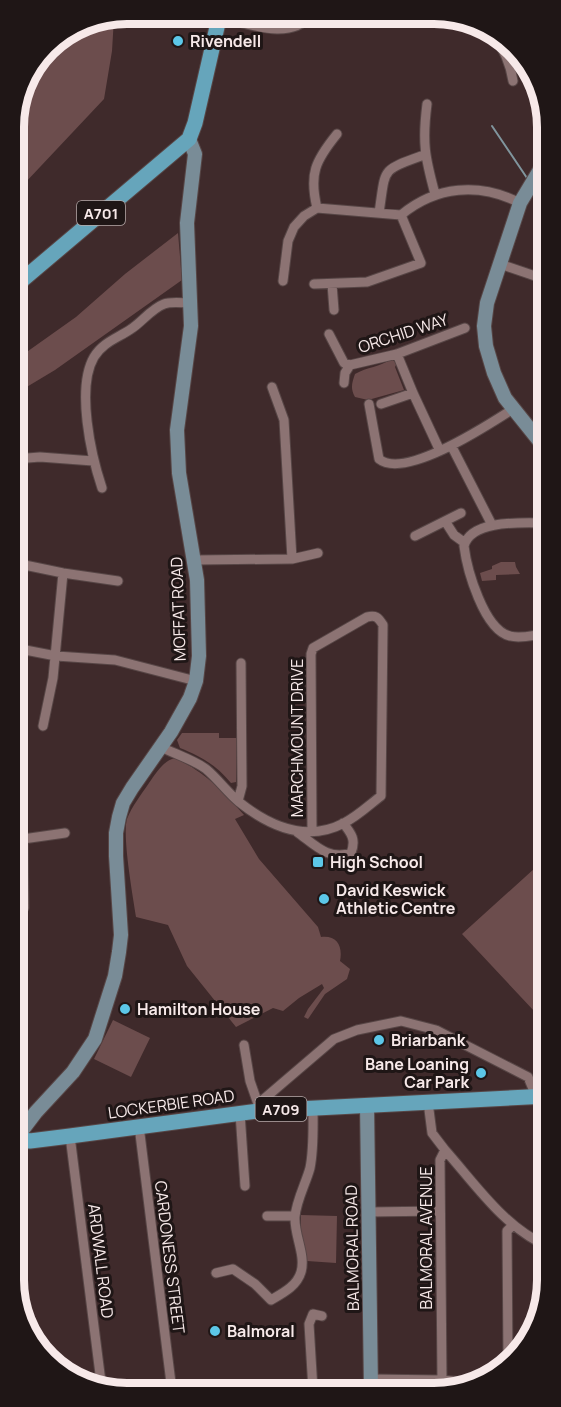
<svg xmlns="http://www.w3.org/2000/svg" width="561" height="1407" font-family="Manrope,sans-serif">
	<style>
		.green { fill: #6c4d4d }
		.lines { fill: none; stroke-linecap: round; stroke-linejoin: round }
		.stream { stroke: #80959d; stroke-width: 2 }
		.street-casing { stroke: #574646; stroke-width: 11 }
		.secondary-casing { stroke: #574646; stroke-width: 16 }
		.primary-casing { stroke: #574646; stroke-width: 17 }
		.street { stroke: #8c7373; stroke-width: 9 }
		.secondary { stroke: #798c97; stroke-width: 14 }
		.primary { stroke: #66a5bb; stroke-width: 15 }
		.poi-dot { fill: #5cc7e8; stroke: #1f1616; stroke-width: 2 }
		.labels { text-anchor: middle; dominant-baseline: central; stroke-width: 6; stroke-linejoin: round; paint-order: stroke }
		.shield { fill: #1f1616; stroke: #b6aaaa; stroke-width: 1.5 }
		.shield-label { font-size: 15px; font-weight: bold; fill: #f7e9e9 }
		.poi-label { font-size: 16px; font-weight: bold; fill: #f7e9e9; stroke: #1f1616; text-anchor: start }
		.street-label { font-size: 16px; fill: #f7e9e9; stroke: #1f1616 }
		.rim { fill: none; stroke: #f7e9e9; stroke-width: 8 }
	</style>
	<rect width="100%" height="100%" fill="#3f2a2b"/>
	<!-- green -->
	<path class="green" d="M114,18L112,51L104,99L24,184L14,175V119L25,76L52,42Z
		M178,233L182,280L55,370L15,394L14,361L76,317L125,274Z
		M391,359L397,363L395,367L404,390L368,400L355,397C350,388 352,383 355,374C367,367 380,367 391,359Z
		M501,562H515L516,567L520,574L496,575V580L482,581L480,573L492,569V566Z
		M182,733H219V738H237L236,782L231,783C216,765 202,757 180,748L177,740Z
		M175,758C206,773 222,790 244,815L235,819L259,859L318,927L321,937C337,935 343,946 340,961L350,969L347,979L325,994L308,1019L304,1017L308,1009L324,988L322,984L299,998L283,1011L273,1008L236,1027L187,966L168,925L136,917C133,897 122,836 127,819C132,806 141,795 149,783C156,773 163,761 175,758Z
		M546,858V1000L535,1012L462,934Z
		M113,1020L150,1038L131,1077L94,1059Z
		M301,1215L337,1216L336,1263L307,1261L301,1233Z"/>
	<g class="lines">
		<!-- stream -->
		<path class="stream" d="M492,126L529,181
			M534,188L544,204"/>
		<defs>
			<path id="street" d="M220,17C248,23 289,42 311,15
				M494,36C505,50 510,63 513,81
				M510,65L523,62
				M427,104C422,143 425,157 435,194
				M317,208C309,174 315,161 337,134
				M379,213C386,167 380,171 424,155
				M401,215C436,186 479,182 520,203
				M500,264L544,279
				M283,281L288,241L294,227L304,216L317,208L401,215
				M314,284L367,282L421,263L401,215
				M332,284L334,310
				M329,334L344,363L350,365L397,354L465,328
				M397,354L413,393L440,451
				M344,383L345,373L350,365
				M272,387L284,420L292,559
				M369,404L379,459C405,480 488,425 513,409
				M381,404L413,393
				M452,447L492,525
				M15,459L40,457L93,461
				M102,488C91,455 76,388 94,357C103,342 118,338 131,329C142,322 151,309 164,304C171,301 183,303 191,303
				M445,521L454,535L465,543
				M415,536L461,513
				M195,560L292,559L318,553
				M15,563L63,573L118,581
				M543,634C533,635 521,639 510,636C484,630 467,570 464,546C471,519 523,523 545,523
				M15,648L56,656L115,660L196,681
				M43,726L53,678L63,573
				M161,747C175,754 194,760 206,769C218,779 227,792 239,802C269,826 306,843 344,823C358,816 369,805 381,796L383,625C378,617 376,615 367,617L313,648L311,654L312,831
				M238,801L242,786L241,663
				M297,832C314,844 328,861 351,853C356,840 352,834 343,823
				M23,839L24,908
				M16,840L65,833
				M244,1045L250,1081L258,1104
				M428,1102L432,1133L445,1150L440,1160L442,1380
				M258,1111V1104L334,1039L357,1030L401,1021L436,1030L528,1077L536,1096
				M240,1113L245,1186
				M139,1126L172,1391
				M70,1136L102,1390
				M445,1150C476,1185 504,1227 547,1246
				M368,1212L440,1211
				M267,1216H295
				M216,1273L233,1269L255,1284L271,1300C283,1293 297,1286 301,1272C306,1255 294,1235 295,1217C296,1201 306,1183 310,1168C314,1148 313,1127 313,1107
				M508,1360L507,1231L512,1226
				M371,1379L442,1380L473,1383
				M313,1390L309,1324L313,1314L322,1316"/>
			<path id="secondary" d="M544,163L520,203L487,303L484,326L486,346L494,373L505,398L545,448
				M545,614L543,630L545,647
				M367,1105L371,1390
				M17,1137L36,1112L73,1072L95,1039L115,976L119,952L121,935L116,856V833L119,817L123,803L132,788L171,732L190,698L196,681L199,656L197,580L179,473L177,430L191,326L187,223L195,154L189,139"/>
			<path id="primary" d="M14,287L189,139L195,123L220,14
				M17,1139L30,1141L70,1136L258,1111L547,1096"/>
		</defs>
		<!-- street casing -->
		<use href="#street" class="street-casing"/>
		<!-- secondary casing -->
		<use href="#secondary" class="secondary-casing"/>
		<!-- primary casing -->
		<use href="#primary" class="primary-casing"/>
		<!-- street -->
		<use href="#street" class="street"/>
		<!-- secondary -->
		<use href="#secondary" class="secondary"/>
		<!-- primary -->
		<use href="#primary" class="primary"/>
	</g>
	<!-- markers -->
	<g class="poi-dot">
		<circle cx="178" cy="41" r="6"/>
		<rect x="312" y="856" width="12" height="12" rx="3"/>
		<circle cx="324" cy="899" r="6"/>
		<circle cx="125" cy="1009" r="6"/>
		<circle cx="379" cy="1040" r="6"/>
		<circle cx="481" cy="1073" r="6"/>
		<circle cx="215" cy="1331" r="6"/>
	</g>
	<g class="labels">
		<!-- shield labels -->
		<g class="shield">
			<rect x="77" y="201" width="48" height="24" rx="4.5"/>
			<rect x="255.5" y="1097" width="51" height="24" rx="4.5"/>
		</g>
		<g class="shield-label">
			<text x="101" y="213">A701</text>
			<text x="281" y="1109">A709</text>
		</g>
		<!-- poi labels -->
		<g class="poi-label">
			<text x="190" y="41">Rivendell</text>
			<text x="330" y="862">High School</text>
			<text x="336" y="890">David Keswick<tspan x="336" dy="18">Athletic Centre</tspan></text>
			<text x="137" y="1009">Hamilton House</text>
			<text x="391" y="1040">Briarbank</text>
			<text x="469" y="1064" text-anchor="end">Bane Loaning<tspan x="469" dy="18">Car Park</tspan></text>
			<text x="227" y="1331">Balmoral</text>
		</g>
		<!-- street labels -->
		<g class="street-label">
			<text transform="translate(403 333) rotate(-18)">ORCHID WAY</text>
			<text transform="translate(178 609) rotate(-92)">MOFFAT ROAD</text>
			<text transform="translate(297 738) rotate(-90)">MARCHMOUNT DRIVE</text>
			<text transform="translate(171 1104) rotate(-8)">LOCKERBIE ROAD</text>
			<text transform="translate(426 1238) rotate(-90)">BALMORAL AVENUE</text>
			<text transform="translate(352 1248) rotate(-91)">BALMORAL ROAD</text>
			<text transform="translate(170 1257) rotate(83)">CARDONESS STREET</text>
			<text transform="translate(101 1261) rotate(83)">ARDWALL ROAD</text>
		</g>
	</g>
	<!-- crop -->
	<path d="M0 0H561V1407H0ZM127 24H434A103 103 0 0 1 537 127V1280A103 103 0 0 1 434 1383H127A103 103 0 0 1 24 1280V127A103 103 0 0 1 127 24Z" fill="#1f1616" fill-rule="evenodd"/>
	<path class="rim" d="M127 24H434A103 103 0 0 1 537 127V1280A103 103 0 0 1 434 1383H127A103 103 0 0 1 24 1280V127A103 103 0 0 1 127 24Z"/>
</svg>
